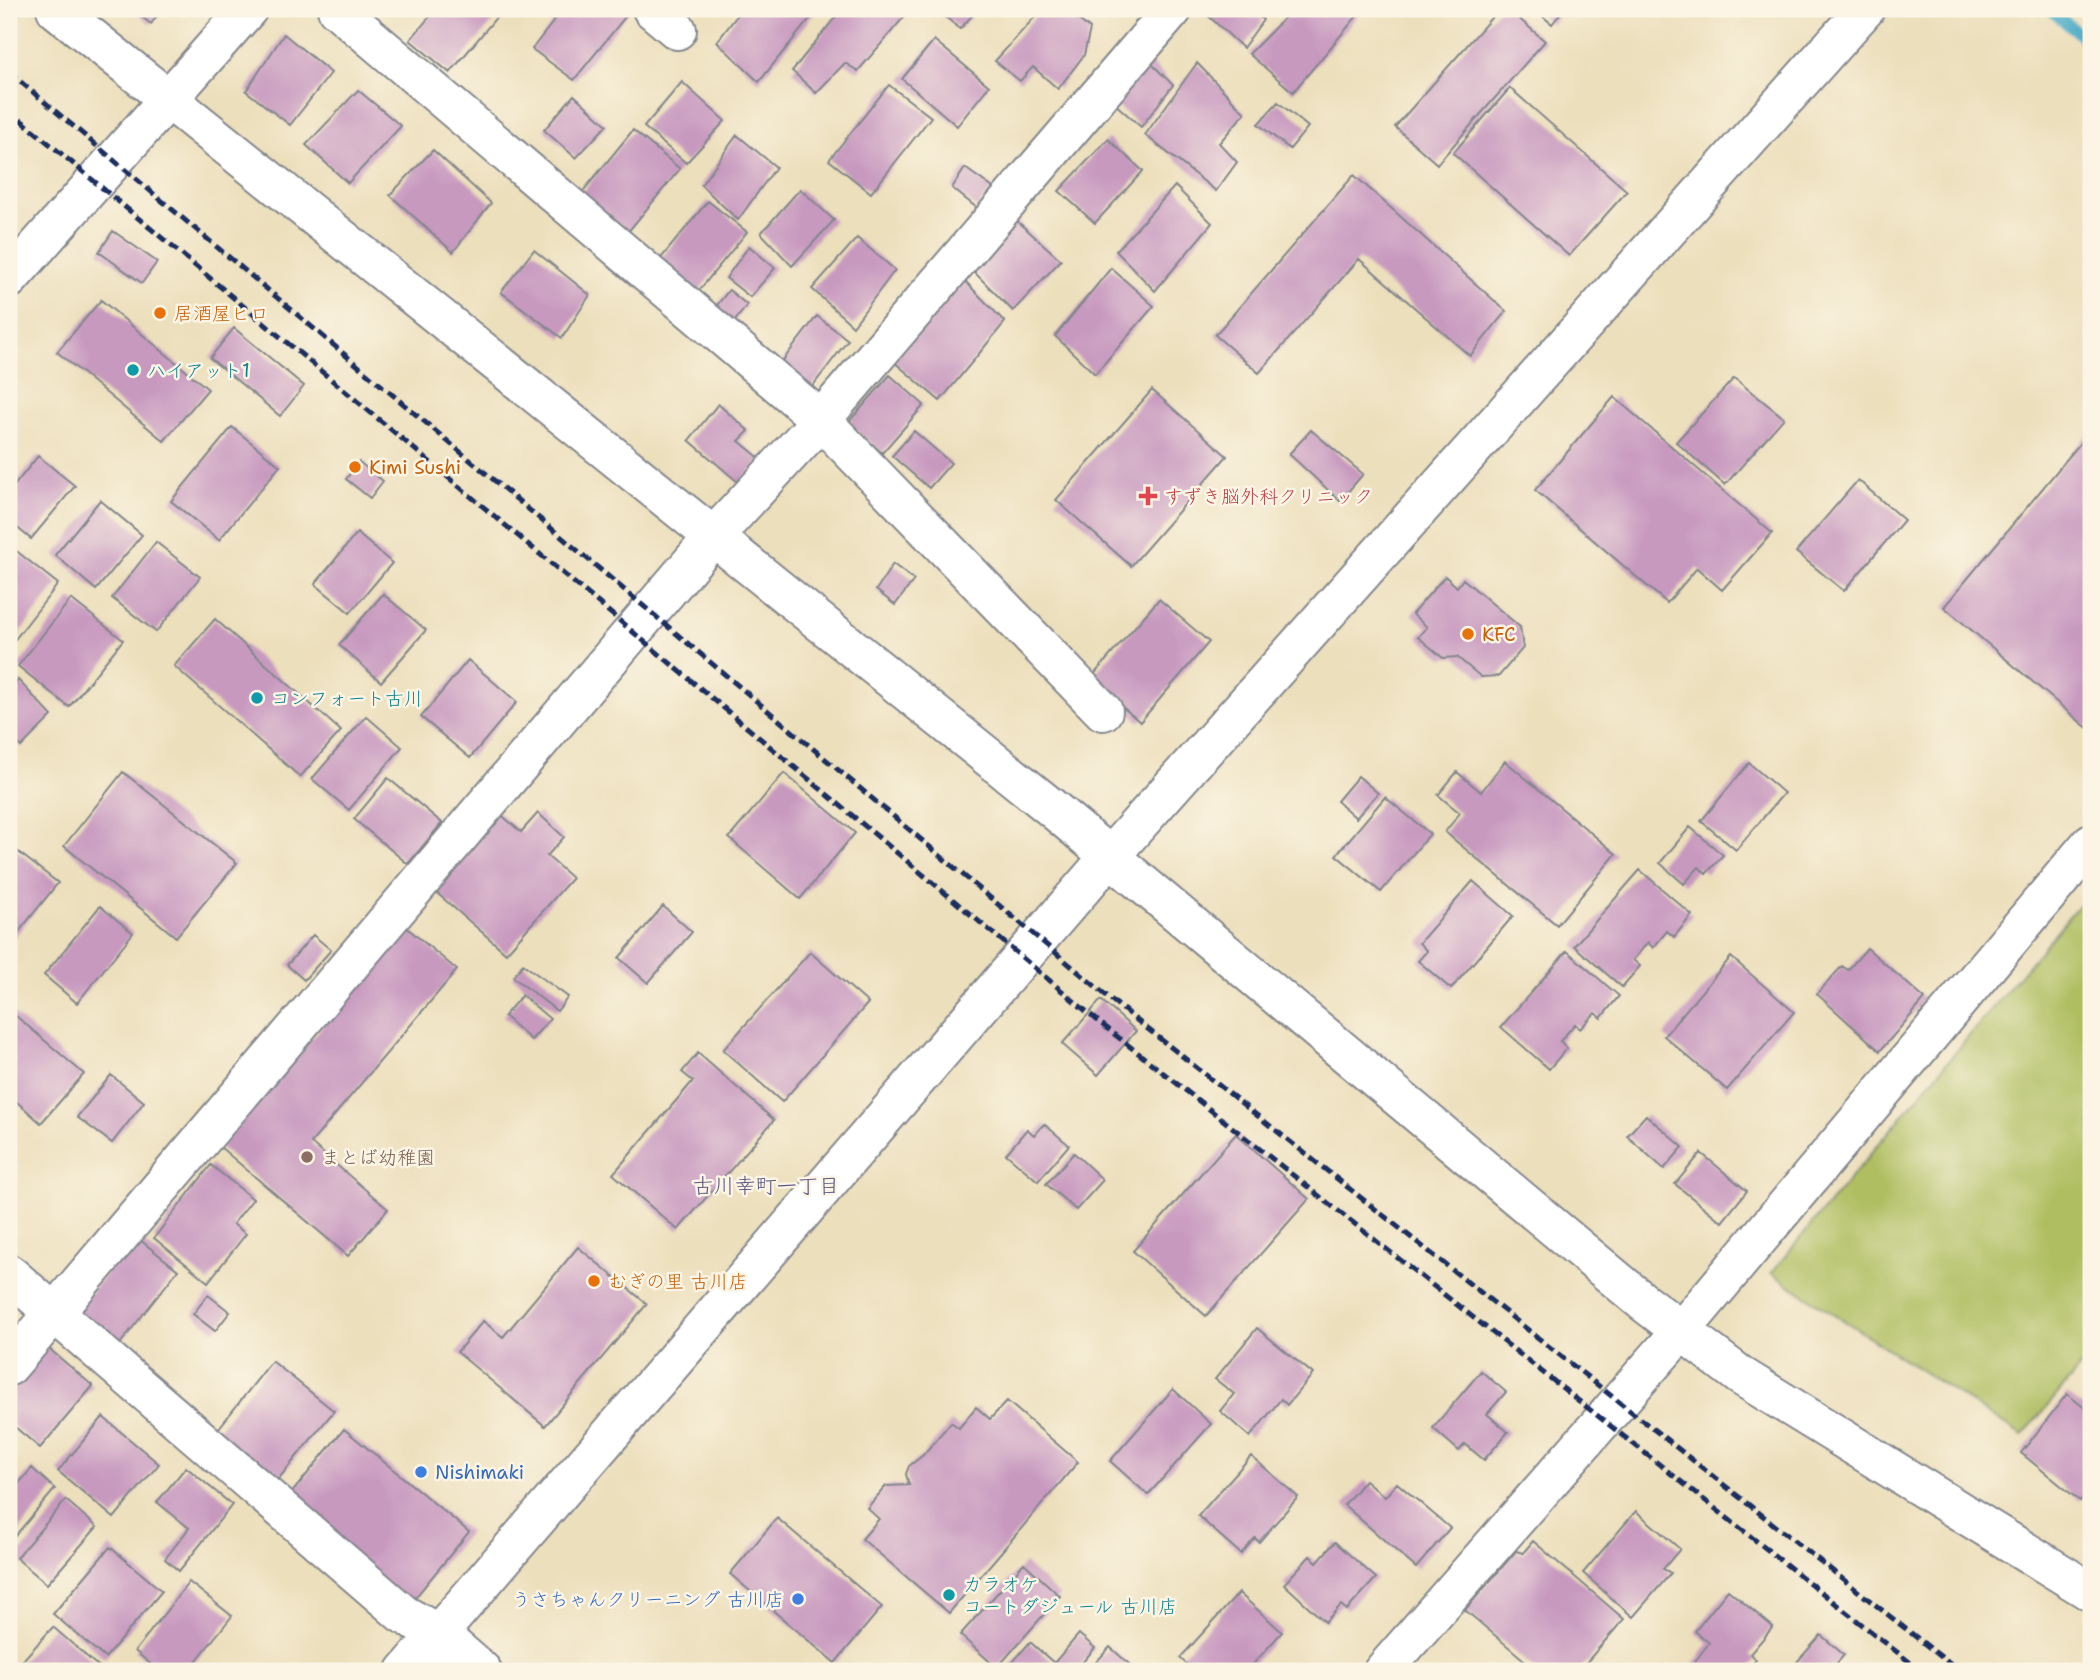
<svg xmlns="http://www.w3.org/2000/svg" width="2100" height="1680" font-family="'Shantell Sans','Klee One',sans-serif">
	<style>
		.green { fill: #afbe61; stroke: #657660; stroke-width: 2 }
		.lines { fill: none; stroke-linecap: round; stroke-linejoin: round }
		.stream { stroke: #46aac6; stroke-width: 12 }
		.building { fill: #c799bf }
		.minor-casing { stroke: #84878d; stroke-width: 42 }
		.minor { stroke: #fff; stroke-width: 38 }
		.rail { stroke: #1b2f5e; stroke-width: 5; stroke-dasharray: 10 5; stroke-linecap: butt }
		.food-dot { fill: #e8710a; stroke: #fcf5e5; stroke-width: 2.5 }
		.culture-dot { fill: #0f9aa8; stroke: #fcf5e5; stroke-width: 2.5 }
		.health-dot { fill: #e0444e; stroke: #fcf5e5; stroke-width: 2.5 }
		.education-dot { fill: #8d6e63; stroke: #fcf5e5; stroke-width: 2.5 }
		.shop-dot { fill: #3f7fe0; stroke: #fcf5e5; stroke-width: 2.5 }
		.labels { text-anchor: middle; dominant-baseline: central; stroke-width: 5; stroke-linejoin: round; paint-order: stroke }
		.food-label { font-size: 19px; fill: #c56008; stroke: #fcf5e5; text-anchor: start }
		.culture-label { font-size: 19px; fill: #0d838f; stroke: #fcf5e5; text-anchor: start }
		.health-label { font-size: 19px; fill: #be3a42; stroke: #fcf5e5; text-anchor: start }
		.education-label { font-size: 19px; fill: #785e54; stroke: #fcf5e5; text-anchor: start }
		.shop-label { font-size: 19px; fill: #366cbe; stroke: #fcf5e5; text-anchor: start }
		.neighbourhood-label { font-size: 21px; fill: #575480; stroke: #fcf5e5 }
	</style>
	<rect width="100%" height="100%" fill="#fcf5e5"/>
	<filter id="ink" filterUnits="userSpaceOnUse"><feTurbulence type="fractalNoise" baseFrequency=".0143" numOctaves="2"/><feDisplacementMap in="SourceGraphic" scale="14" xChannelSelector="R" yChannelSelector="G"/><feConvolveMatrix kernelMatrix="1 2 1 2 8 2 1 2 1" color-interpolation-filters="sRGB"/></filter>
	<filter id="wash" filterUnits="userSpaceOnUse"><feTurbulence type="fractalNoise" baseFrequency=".00686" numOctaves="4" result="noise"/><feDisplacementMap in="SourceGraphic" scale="28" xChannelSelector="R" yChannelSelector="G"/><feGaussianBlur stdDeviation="1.57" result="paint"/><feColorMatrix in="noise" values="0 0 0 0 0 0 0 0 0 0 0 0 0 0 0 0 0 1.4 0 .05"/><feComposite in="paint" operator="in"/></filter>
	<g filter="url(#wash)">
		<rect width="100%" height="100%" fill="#ecdfbc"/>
		<!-- green -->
		<path class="green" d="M2091,890V1355L2022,1436L1771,1273Z"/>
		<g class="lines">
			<!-- stream -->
			<path class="stream" d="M2050,9L2091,44"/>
		</g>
		<g id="blocks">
			<!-- building -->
			<path class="building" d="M132,9H162L151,24Z
				M436,9H493L499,14L450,73L410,40Z
				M563,9L630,11L574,80L532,49Z
				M742,9L816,11L759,82L717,42Z
				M842,9H894L904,17L858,71L845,63L816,93L792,71Z
				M936,9H978L960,29Z
				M1042,9H1065L1090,29L1084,55L1058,89L1033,67L1020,81L995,61Z
				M1201,9H1250L1263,20L1243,48Z
				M1293,9H1363L1293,92L1249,54Z
				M1499,9H1508L1545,41L1437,164L1395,127Z
				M1534,9H1564L1552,24Z
				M284,34L331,73L290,125L246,91Z
				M934,40L989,86L957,126L902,79Z
				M1150,62L1173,85L1141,127L1113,102Z
				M1197,63L1245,113L1219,143L1237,162L1216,191L1145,135Z
				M682,82L725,121L686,163L644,127Z
				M889,85L931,117L871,193L829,160Z
				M1510,88L1627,191L1569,256L1453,153Z
				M358,90L401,126L348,183L306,145Z
				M574,95L607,125L576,158L544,130Z
				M1278,102L1308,127L1290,149L1258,124Z
				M633,130L680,169L622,239L575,201Z
				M737,135L776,167L738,220L701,185Z
				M1108,139L1143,171L1095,223L1059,191Z
				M433,150L491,203L453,252L390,195Z
				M965,168L993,188L977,208L952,188Z
				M1354,175L1506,311L1470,356L1359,259L1259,373L1215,335Z
				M1175,186L1212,223L1155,291L1116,251Z
				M800,189L834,220L792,266L761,233Z
				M708,201L747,232L692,299L653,268Z
				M1017,221L1061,260L1013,311L974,272Z
				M113,231L157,262L142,283L99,252Z
				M857,238L895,270L853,326L812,289Z
				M749,246L775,268L750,297L726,278Z
				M534,250L590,295L562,338L501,292Z
				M1111,268L1154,306L1095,374L1055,336Z
				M963,279L1005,322L940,401L893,361Z
				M729,290L747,305L729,329L710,314Z
				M101,300L208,389L164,441L57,352Z
				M817,316L848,340L808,392L777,368Z
				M234,328L304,386L280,416L210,358Z
				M890,375L924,405L882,453L848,423Z
				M1734,378L1784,418L1725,485L1676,442Z
				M1152,390L1227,456L1131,566L1056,500Z
				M1614,397L1772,533L1722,590L1697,568L1667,603L1535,490Z
				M718,404L749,431L739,441L762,460L739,483L689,440Z
				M232,427L280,466L219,540L171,501Z
				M1311,430L1363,474L1340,501L1289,454Z
				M2091,430V731L1944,607Z
				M914,431L951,463L929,488L892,456Z
				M38,456L75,486L31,539L9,521V492Z
				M359,462L383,481L370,498L346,479Z
				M1858,480L1904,520L1844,591L1796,552Z
				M100,500L142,535L96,590L55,555Z
				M357,533L392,563L350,613L315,584Z
				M156,542L200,577L156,632L112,598Z
				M9,545L58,584L9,647Z
				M893,564L914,580L895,605L876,590Z
				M1445,576L1457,587L1463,579L1520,627L1523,648L1499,676L1481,677L1457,657L1443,658L1418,637L1427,627L1412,614Z
				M383,594L426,630L381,682L339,645Z
				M71,599L123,640L69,707L18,666Z
				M1159,599L1209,642L1140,722L1090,679Z
				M215,619L341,731L300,777L174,666Z
				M468,660L517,702L470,758L421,717Z
				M18,680L52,716L21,747L9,734V689Z
				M366,716L402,747L349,810L312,779Z
				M1505,761L1616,854L1557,925L1445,832L1460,813L1438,795L1457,772L1481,792Z
				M1749,763L1784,793L1736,850L1701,821Z
				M123,772L237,863L176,937L64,846Z
				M784,773L855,833L800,899L729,838Z
				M1358,776L1378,793L1356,818L1337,801Z
				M388,778L442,823L408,864L354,819Z
				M1385,797L1430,834L1381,892L1336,855Z
				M497,811L521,832L538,813L564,837L547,856L572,878L506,953L431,888Z
				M1690,827L1723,855L1706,874L1699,867L1684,884L1660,863Z
				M12,847L58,883L9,944V851Z
				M1640,870L1692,915L1674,937L1667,931L1653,948L1648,942L1633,960L1640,966L1622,987L1574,946Z
				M1473,881L1513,916L1451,989L1418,961L1427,951L1419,943Z
				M100,906L133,933L77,1003L44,975Z
				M663,906L692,932L648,983L619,958Z
				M406,927L457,970L311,1143L388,1209L348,1256L220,1147Z
				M313,935L331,950L304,980L287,965Z
				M1867,948L1925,999L1880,1051L1817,994L1842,966L1848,970Z
				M1567,951L1619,996L1601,1018L1595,1013L1580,1029L1575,1024L1560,1041L1567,1048L1549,1069L1501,1027Z
				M810,952L868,1003L782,1102L723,1050Z
				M1731,957L1794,1012L1727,1090L1664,1036Z
				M523,964L568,997L557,1011L513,977Z
				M522,995L550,1019L531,1040L504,1016Z
				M1101,1000L1136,1031L1098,1075L1062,1044Z
				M9,1010L84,1074L41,1123L9,1095Z
				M698,1053L774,1120L678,1230L613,1174L693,1081L682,1072Z
				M111,1075L144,1102L112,1143L77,1117Z
				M1646,1115L1683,1147L1664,1169L1627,1136Z
				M1044,1124L1069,1145L1038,1181L1006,1154L1027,1129L1034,1135Z
				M1236,1134L1309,1199L1206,1316L1133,1251Z
				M1074,1153L1103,1180L1076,1210L1046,1184Z
				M1701,1153L1747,1191L1722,1222L1675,1184Z
				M211,1165L253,1199L233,1224L246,1234L208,1282L154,1238Z
				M135,1236L178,1270L119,1345L76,1311Z
				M578,1247L647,1304L545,1426L457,1352L483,1321L503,1337Z
				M208,1295L230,1312L215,1331L193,1314Z
				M1257,1328L1313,1374L1287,1405L1281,1399L1250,1437L1220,1411L1234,1394L1215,1379Z
				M46,1346L93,1386L40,1448L9,1422V1389Z
				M272,1361L334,1411L276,1482L215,1433Z
				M1481,1371L1506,1392L1487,1414L1508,1432L1484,1460L1465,1444L1459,1451L1433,1428Z
				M1173,1389L1211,1424L1148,1495L1110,1461Z
				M2067,1394L2091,1413V1487L2080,1501L2021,1453Z
				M1007,1401L1078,1462L949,1613L862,1539L879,1519L867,1508L886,1486L909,1485L906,1474L909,1466L923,1455L951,1422L959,1428L976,1407L990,1419Z
				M103,1417L159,1464L114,1518L58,1471Z
				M344,1429L469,1532L410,1604L285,1501Z
				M1251,1456L1298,1497L1259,1542L1255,1538L1241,1554L1198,1516Z
				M186,1467L232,1505L179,1571L165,1559L189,1528L157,1502Z
				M32,1468L55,1489L9,1543V1495Z
				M1365,1480L1385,1497L1397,1483L1450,1528L1416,1568L1344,1505Z
				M66,1500L97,1527L47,1584L16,1558Z
				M1636,1511L1680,1549L1663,1569L1671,1573L1633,1617L1583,1573Z
				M777,1518L882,1607L835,1663L730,1574Z
				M1533,1541L1624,1619L1579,1671H1537L1465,1610L1516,1551L1523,1553Z
				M1335,1542L1376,1578L1347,1610L1341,1605L1325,1622L1284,1584L1310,1556L1317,1562Z
				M110,1547L162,1591L105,1658L53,1614Z
				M1024,1563L1060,1596L997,1668L960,1635Z
				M189,1582L232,1616L188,1671H159L135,1651Z
				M1728,1590L1773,1627L1750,1654L1756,1660L1747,1671H1702L1693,1664L1709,1643L1695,1631Z
				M1239,1593L1282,1632L1247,1671H1194L1180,1658Z
				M53,1627L100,1668L97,1671H13Z
				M1079,1634L1095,1648L1075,1671L1006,1670L1030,1642L1054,1663Z
				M1821,1635L1844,1655L1830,1671H1807L1797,1662Z
				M1110,1647L1137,1671H1088Z"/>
		</g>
	</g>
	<g filter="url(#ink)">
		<use href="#blocks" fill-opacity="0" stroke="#84878d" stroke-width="2"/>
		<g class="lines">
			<defs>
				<path id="minor" d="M56,9L1053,809L1642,1301L1741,1376L2091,1592
					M337,9L821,420L1103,711
					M652,9L677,30
					M9,279L248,9
					M9,1274L403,1614L439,1634L482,1671
					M9,1366L714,536L821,420L1173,9
					M406,1671L1110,856L1865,9
					M1383,1671L1681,1331L2091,843"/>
			</defs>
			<!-- minor casing -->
			<use href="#minor" class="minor-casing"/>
			<!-- minor -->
			<use href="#minor" class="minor"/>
			<!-- rail -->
			<path class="rail" d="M9,72L1120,1007L1959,1671
				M9,110L1104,1026L1921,1671"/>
		</g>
	</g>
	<!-- markers -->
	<g class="food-dot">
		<circle cx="160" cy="313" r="7"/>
		<circle cx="355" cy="467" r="7"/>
		<circle cx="1468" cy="634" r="7"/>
		<circle cx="594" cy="1281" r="7"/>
	</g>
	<g class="culture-dot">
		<circle cx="133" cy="370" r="7"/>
		<circle cx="257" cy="698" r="7"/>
		<circle cx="949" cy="1595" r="7"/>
	</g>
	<path class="health-dot" d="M1144.5 485.5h7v7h7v7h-7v7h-7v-7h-7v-7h7z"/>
	<circle class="education-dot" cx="307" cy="1157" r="7"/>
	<g class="shop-dot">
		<circle cx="421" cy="1472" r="7"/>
		<circle cx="798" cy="1599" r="7"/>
	</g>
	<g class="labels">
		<!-- food labels -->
		<g class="food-label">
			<text x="174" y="313">居酒屋ヒロ</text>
			<text x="369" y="467">Kimi Sushi</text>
			<text x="1482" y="634">KFC</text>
			<text x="608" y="1281">むぎの里 古川店</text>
		</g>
		<!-- culture labels -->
		<g class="culture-label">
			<text x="147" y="370">ハイアット1</text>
			<text x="271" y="698">コンフォート古川</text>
			<text x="963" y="1584">カラオケ<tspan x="963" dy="22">コートダジュール 古川店</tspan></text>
		</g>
		<!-- health labels -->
		<g class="health-label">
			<text x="1164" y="496">すずき脳外科クリニック</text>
		</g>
		<!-- education labels -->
		<g class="education-label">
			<text x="321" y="1157">まとば幼稚園</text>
		</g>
		<!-- shop labels -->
		<g class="shop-label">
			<text x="435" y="1472">Nishimaki</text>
			<text x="784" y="1599" text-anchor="end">うさちゃんクリーニング 古川店</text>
		</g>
		<!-- neighbourhood labels -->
		<g class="neighbourhood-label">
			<text x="766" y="1186">古川幸町一丁目</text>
		</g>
	</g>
	<!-- margin -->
	<rect width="2100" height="1680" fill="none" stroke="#fcf5e5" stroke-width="35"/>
</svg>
